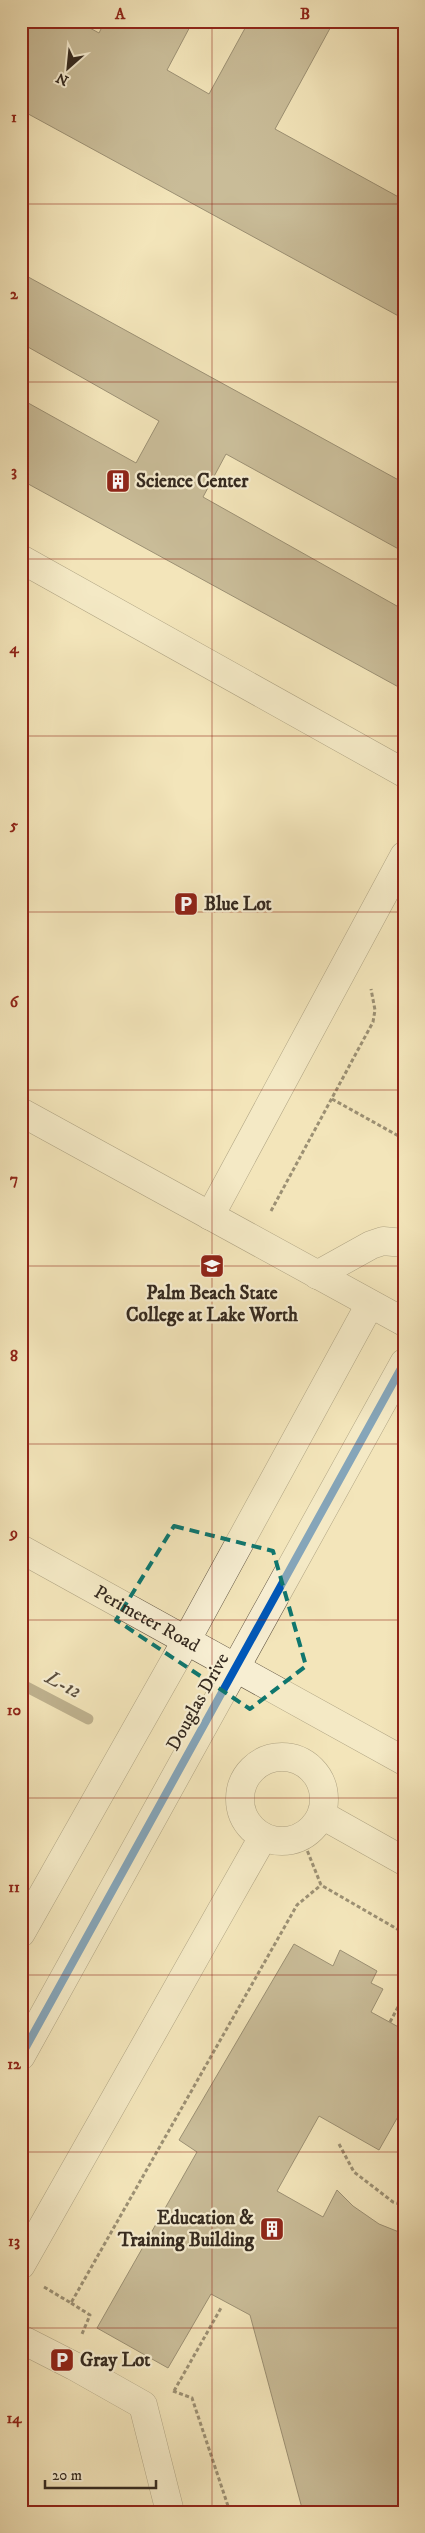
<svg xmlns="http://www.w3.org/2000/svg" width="425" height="2533" font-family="'IM FELL DW Pica',serif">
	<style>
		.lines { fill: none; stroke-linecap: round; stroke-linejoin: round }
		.stream { stroke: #80735c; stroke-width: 11 }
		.building { fill: #978b70; stroke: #34291f }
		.minor-casing { stroke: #645846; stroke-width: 29 }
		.path { stroke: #34291f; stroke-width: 3; stroke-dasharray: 4 2.5; stroke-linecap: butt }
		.minor { stroke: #f7eed2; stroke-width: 28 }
		.cycleway-casing { stroke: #f7eed2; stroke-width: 11 }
		.cycleway { stroke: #0057b8; stroke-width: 8 }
		.marked { fill: none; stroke: #0f766e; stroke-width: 4; stroke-dasharray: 10 6; stroke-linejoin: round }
		.grid { fill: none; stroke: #8f2418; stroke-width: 1; stroke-opacity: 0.55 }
		.labels { text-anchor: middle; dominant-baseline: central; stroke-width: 4.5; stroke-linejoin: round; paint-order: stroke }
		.poi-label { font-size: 19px; font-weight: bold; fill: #34291f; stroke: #f7eed2; text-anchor: start }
		.street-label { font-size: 19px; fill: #34291f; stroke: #f7eed2 }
		.water-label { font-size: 20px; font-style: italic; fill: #5a4e3e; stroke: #f7eed2 }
		.neatline { fill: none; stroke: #8f2418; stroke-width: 2 }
		.grid-label { font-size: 16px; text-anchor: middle; font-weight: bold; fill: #8f2418 }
	</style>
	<rect width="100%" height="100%" fill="#f3e5ba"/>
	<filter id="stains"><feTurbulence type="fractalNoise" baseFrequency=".004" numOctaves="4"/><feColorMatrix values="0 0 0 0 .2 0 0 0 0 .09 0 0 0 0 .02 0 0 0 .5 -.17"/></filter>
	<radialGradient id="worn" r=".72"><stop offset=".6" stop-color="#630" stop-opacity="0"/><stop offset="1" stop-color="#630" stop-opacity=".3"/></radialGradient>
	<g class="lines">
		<!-- stream -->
		<path class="stream" d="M21,1684L88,1719"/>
	</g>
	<!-- building -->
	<path class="building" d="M21,21H77L99,33L105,21H193L167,70L209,94L249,21H334L275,129L404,200V319L21,110Z
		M21,273L404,483V552L226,454L203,497L404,610V690L21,480V399L136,463L159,421L28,347L21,359Z
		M294,1944L333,1966L340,1950L377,1971L371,1983L383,1989L371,2012L404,2030V2106L379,2150L319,2116L277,2191L323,2217L337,2190L353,2206L379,2224L404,2234V2247L399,2257L404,2274V2512H303L250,2315L211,2294L168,2368L97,2328L197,2152L179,2140Z"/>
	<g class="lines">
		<defs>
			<g id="minor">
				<path d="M21,559L404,773"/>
				<path d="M21,1112L404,1322"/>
				<path d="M210,1216L404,856"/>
				<path d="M317,1275L371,1245L383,1241L404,1243"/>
				<path id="s1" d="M21,1549L404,1761"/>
				<circle cx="282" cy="1799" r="42"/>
				<path d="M322,1815L404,1861"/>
				<path d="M21,1933L186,1641L370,1304"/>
				<path d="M21,2056L404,1363"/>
				<path d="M21,2265L263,1837"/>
				<path d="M21,2339L74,2366L143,2405L170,2512"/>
			</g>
		</defs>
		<!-- minor casing -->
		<use href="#minor" class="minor-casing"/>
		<!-- path -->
		<path class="path" d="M332,1099L404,1139
			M271,1211L373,1022L375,1010L371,989
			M305,1845L321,1885L404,1933
			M390,2022L404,1996
			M339,2144L354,2172L393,2202L404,2205
			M401,2146L404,2147
			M44,2287L71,2303L297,1905L321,1885
			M71,2303L90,2315L82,2334
			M173,2391L192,2398L230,2512
			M174,2391L221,2308"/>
		<!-- minor -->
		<use href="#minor" class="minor"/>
		<defs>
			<path id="cycleway" d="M21,2056L404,1363"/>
		</defs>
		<!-- cycleway casing -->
		<use href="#cycleway" class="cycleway-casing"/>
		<!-- cycleway -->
		<use href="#cycleway" class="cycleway"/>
	</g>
	<!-- marked area -->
	<path d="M0 0H425V2533H0ZM174,1526L273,1551L306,1666L250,1709L116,1620Z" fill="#f3e5ba" fill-opacity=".55" fill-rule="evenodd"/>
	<path class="marked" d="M174,1526L273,1551L306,1666L250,1709L116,1620Z"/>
	<!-- grid -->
	<path class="grid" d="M212,21V2512M21,204H404M21,382H404M21,559H404M21,736H404M21,912H404M21,1090H404M21,1266H404M21,1444H404M21,1620H404M21,1798H404M21,1975H404M21,2152H404M21,2328H404"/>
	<!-- icons -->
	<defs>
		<symbol id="building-square" viewBox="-11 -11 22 22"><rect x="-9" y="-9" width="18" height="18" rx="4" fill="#8f2418" stroke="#f7eed2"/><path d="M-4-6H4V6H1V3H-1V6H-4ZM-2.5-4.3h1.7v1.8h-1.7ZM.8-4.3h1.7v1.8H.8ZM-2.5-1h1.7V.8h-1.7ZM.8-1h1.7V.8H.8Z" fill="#fff"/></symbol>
		<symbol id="parking-square" viewBox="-11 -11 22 22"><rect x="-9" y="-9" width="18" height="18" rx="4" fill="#8f2418" stroke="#f7eed2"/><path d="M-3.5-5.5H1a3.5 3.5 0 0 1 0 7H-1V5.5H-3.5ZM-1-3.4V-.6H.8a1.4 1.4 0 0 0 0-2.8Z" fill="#fff"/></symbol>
		<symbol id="university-square" viewBox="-11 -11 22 22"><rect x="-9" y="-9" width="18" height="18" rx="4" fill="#8f2418" stroke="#f7eed2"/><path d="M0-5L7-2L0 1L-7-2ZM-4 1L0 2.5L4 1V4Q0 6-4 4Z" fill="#fff"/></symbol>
	</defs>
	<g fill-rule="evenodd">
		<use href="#building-square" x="104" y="467" width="28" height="28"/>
		<use href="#parking-square" x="172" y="890" width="28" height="28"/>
		<use href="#university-square" x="198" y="1252" width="28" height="28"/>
		<use href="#building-square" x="258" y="2215" width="28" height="28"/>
		<use href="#parking-square" x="48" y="2346" width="28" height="28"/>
	</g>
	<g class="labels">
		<!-- poi labels -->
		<g class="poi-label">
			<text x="136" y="481">Science Center</text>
			<text x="204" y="904">Blue Lot</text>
			<text x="212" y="1293" text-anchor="middle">Palm Beach State<tspan x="212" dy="22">College at Lake Worth</tspan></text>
			<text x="254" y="2218" text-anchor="end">Education &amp;<tspan x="254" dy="22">Training Building</tspan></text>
			<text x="80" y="2360">Gray Lot</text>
		</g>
		<!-- street labels -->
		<g class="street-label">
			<text stroke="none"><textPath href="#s1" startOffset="144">Perimeter Road</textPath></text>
			<text transform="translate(198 1702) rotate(-61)">Douglas Drive</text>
		</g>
		<!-- water labels -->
		<g class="water-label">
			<text transform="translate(63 1685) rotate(28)">L-12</text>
		</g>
	</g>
	<!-- margin -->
	<rect width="425" height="2533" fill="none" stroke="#f3e5ba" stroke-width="55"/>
	<!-- north arrow -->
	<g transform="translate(68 68) rotate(207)" stroke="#f7eed2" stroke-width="4" paint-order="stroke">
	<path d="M0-4L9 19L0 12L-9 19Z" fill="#34291f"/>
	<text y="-8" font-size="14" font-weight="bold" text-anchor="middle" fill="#34291f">N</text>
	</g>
	<!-- scale -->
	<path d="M45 2480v8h111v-8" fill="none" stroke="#34291f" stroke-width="2.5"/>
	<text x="52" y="2480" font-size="15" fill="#34291f" stroke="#f7eed2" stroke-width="4" paint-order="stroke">20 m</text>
	<rect x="28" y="28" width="370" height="2478" class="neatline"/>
	<g class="grid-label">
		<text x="120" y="19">A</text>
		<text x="305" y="19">B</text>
		<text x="14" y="122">1</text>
		<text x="14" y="299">2</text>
		<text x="14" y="476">3</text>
		<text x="14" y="653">4</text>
		<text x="14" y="830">5</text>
		<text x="14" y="1007">6</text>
		<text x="14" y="1184">7</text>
		<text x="14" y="1361">8</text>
		<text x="14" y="1538">9</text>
		<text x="14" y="1715">10</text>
		<text x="14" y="1892">11</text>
		<text x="14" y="2069">12</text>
		<text x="14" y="2246">13</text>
		<text x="14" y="2423">14</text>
	</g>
	<rect width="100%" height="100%" filter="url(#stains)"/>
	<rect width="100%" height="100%" fill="url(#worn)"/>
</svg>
